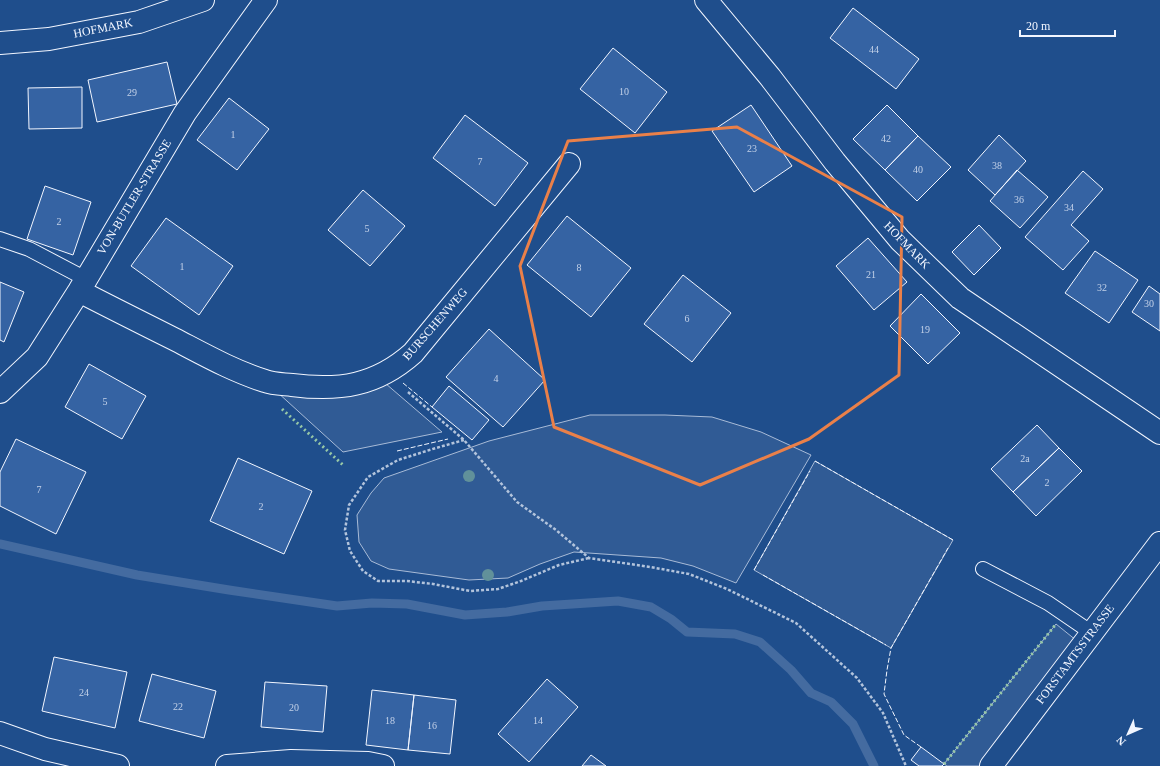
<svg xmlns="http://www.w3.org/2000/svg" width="1160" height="766" font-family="'Times New Roman',serif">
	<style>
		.built { fill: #305b95; stroke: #a8bbd7 }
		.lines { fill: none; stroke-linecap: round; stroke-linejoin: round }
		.stream { stroke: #446ba0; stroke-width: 9 }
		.building { fill: #3563a3; stroke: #f2f6ff }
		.lane-casing { stroke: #f2f6ff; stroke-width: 16 }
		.street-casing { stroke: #f2f6ff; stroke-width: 24 }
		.secondary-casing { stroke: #f2f6ff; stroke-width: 24 }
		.path { stroke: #b3c4dc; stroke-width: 2.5; stroke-dasharray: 3 2; stroke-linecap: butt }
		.lane { stroke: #1f4e8c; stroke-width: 14 }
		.street { stroke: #1f4e8c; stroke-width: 22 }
		.secondary { stroke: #1f4e8c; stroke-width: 22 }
		.hedge { stroke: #97c8a6; stroke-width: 3; stroke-dasharray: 2 3; stroke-linecap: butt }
		.fence { stroke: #f2f6ff; stroke-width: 1; stroke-dasharray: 5 2; stroke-linecap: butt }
		.tree { fill: #61919a }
		.marked { fill: none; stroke: #ea8049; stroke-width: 3; stroke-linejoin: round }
		.labels { text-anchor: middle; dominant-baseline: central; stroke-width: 3; stroke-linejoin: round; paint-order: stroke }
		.number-label { font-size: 10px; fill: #c3d1e8 }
		.street-label { font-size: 12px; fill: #f2f6ff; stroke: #1f4e8c }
	</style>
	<rect width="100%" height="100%" fill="#1f4e8c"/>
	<!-- built -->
	<path class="built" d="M378,377L442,432L343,452L265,381Z
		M590,415H665L712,417L761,432L811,455L736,583L693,566L661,558L574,552L540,564L508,578L469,580L389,569L371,561L359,542L357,515L371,493L384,478L489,441Z
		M815,461L953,540L891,648L754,570Z
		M1056,624L1082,645L991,766H947L944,764Z"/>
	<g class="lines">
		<!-- stream -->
		<path class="stream" d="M0,544L137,575L229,590L337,606L372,603L407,604L465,615L507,612L542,606L618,601L651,607L671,619L687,632L735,634L760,642L791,670L811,693L831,702L853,724L874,766"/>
	</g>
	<!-- building -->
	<path class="building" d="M853,8L919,59L896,89L830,38Z
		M613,48L667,92L635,133L580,89Z
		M167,62L177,104L97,122L88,80Z
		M82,87V128L29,129L28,88Z
		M229,98L269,129L237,170L197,140Z
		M751,105L792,166L754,192L712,131Z
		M887,105L918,136L885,170L853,139Z
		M465,115L528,163L495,206L433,158Z
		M999,135L1026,161L995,195L968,170Z
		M918,136L951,167L917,201L885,170Z
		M1017,170L1048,197L1020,228L990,201Z
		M1083,171L1103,189L1071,225L1089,241L1063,270L1025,237Z
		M45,186L91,202L73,255L27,239Z
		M363,190L405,226L370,266L328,230Z
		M567,216L631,268L591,317L527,265Z
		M166,218L233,266L199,315L131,266Z
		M979,225L1001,248L974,275L952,252Z
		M868,238L907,282L874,310L836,266Z
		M1095,251L1138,280L1109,323L1065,293Z
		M683,275L731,313L692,362L644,324Z
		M0,282L24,292L4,342L0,340Z
		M1149,286L1160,294V331L1132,312Z
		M921,294L960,333L928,364L890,326Z
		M489,329L545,380L503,427L446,377Z
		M89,364L146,396L122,439L65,407Z
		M449,386L489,420L472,440L432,407Z
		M1037,425L1059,448L1013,492L991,469Z
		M16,439L86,472L56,534L0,506V472Z
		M1059,448L1082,471L1036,516L1013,492Z
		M238,458L312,491L284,554L210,521Z
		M54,657L127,672L115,728L42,711Z
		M152,674L216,691L204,738L139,721Z
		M547,679L578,707L529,762L498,734Z
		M265,682L327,686L323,732L261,727Z
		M372,690L414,695L408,750L366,745Z
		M414,695L456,700L450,754L408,750Z
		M921,747L944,764L942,766H919L911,760Z
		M591,755L606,766H582Z"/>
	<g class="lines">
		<defs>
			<path id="lane" d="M0,239L29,249L86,279
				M983,569L1048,603L1092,633"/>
			<path id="street" d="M79,291C110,307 142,323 174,339C203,354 233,371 265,381C273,384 283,384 292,385C339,391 376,386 413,353L569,164
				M0,392L37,357L79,291L185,113L266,0
				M0,733L45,749L118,766
				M227,766L291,761L368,763L383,766
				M991,766L1160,543"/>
			<path id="secondary" d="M706,0L770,77L835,162L900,240L960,298L1160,433
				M0,43L49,39L139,22L203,0"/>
		</defs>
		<!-- lane casing -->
		<use href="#lane" class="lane-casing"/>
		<!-- street casing -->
		<use href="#street" class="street-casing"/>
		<!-- secondary casing -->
		<use href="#secondary" class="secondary-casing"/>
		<!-- path -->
		<path class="path" d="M408,392L464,440L517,502L556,530L589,558L650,567L689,574L727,589L796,623L857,678L883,713L906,766
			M464,440L436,448L398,460L368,477L349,505L345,530L350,551L363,571L378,581H407L433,584L470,591L498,589L521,581L559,565L589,558"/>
		<!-- lane -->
		<use href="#lane" class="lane"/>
		<!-- street -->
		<use href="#street" class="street"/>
		<!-- secondary -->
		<use href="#secondary" class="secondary"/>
		<!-- hedge -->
		<path class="hedge" d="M282,409L343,465
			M944,764L1056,624"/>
		<!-- fence -->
		<path class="fence" d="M403,383L432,407
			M397,451L448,439
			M815,461L953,540
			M754,570L810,471
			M763,575L886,645
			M921,747L904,735L884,694L887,670L891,648L948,548"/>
	</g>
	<!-- trees -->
	<g class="tree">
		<circle cx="469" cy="476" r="6"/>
		<circle cx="488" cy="575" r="6"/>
	</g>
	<!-- marked area -->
	<path class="marked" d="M737,127L902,217L899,375L809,439L700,485L554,427L520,266L568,141Z"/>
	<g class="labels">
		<!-- number labels -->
		<g class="number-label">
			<text x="874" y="49">44</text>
			<text x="624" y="91">10</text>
			<text x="132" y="92">29</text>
			<text x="233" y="134">1</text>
			<text x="886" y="138">42</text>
			<text x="752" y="148">23</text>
			<text x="480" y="161">7</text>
			<text x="997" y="165">38</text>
			<text x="918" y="169">40</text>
			<text x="1019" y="199">36</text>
			<text x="1069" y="207">34</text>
			<text x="59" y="221">2</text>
			<text x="367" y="228">5</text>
			<text x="182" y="266">1</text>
			<text x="579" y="267">8</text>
			<text x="871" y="274">21</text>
			<text x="1102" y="287">32</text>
			<text x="1149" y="303">30</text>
			<text x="687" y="318">6</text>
			<text x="925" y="329">19</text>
			<text x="496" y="378">4</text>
			<text x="105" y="401">5</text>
			<text x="1025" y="458">2a</text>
			<text x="1047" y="482">2</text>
			<text x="39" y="489">7</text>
			<text x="261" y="506">2</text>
			<text x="84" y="692">24</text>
			<text x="178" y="706">22</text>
			<text x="294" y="707">20</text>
			<text x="390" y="720">18</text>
			<text x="538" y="720">14</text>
			<text x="432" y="725">16</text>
		</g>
		<!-- street labels -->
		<g class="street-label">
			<text transform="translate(103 28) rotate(-11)">HOFMARK</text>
			<text transform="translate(134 197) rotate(-59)">VON-BUTLER-STRASSE</text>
			<text transform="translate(907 245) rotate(46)">HOFMARK</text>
			<text transform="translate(435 324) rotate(-49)">BURSCHENWEG</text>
			<text transform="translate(1075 654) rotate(-53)">FORSTAMTSSTRASSE</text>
		</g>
	</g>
	<!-- north arrow -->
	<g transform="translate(1128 734) rotate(225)" stroke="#1f4e8c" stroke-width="3" paint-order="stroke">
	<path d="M0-3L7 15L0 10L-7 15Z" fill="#f2f6ff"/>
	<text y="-6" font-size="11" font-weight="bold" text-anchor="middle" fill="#f2f6ff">N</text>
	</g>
	<!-- scale -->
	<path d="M1020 30v6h95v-6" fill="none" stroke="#f2f6ff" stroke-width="2"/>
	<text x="1026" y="30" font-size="12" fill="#f2f6ff" stroke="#1f4e8c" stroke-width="3" paint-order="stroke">20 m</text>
</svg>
